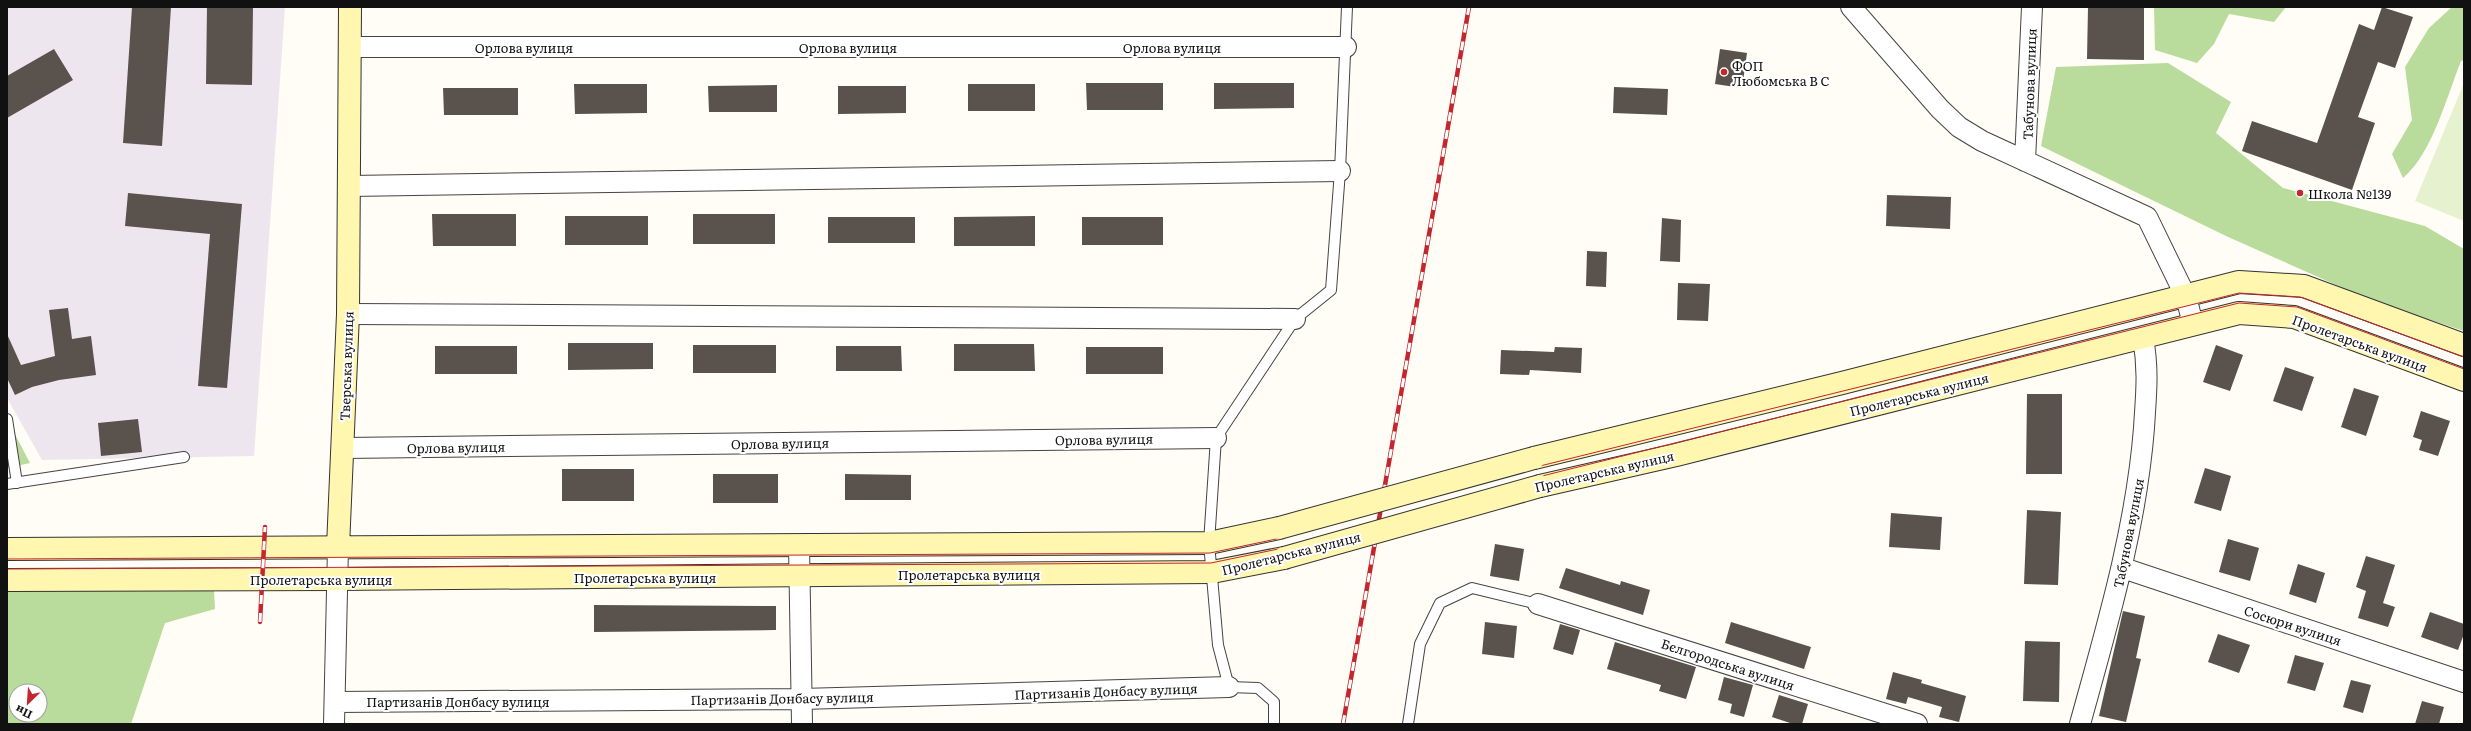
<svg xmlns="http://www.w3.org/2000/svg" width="2471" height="731" font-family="Literata,serif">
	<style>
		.industrial { fill: #eee6ef }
		.forest { fill: #b9dc9c; fill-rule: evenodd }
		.pitch { fill: #e6f2cf }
		.building { fill: #5a524d }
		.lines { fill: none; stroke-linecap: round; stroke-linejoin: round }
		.service-casing { stroke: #444; stroke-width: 12 }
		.minor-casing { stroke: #444; stroke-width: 22 }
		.secondary-casing { stroke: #333; stroke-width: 24 }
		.service { stroke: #fff; stroke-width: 10 }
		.minor { stroke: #fff; stroke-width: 20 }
		.secondary { stroke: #fff6b0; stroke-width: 22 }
		.tram { stroke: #c4262e; stroke-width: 1 }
		.rail-casing { stroke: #c4262e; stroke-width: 4.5 }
		.rail { stroke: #fff; stroke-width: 3; stroke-dasharray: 9; stroke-linecap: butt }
		.secondary-bridge-casing { stroke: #333; stroke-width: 24; stroke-linecap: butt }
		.secondary-bridge { stroke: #fff6b0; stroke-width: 22 }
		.poi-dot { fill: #c4262e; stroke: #fff; stroke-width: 1.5 }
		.labels { text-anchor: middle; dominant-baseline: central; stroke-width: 4; stroke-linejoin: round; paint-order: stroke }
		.street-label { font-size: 13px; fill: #111; stroke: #fff }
		.poi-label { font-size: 13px; fill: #111; stroke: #fff; text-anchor: start }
	</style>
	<rect width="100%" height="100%" fill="#fffdf5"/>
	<!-- industrial -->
	<path class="industrial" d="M7,7H285L254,456L42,460L7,398Z"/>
	<!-- forest -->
	<path class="forest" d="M2154,7H2286L2274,22L2229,14L2214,44L2197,63L2155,50Z
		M2452,7H2464V60L2461,61C2447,96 2432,154 2403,178L2392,154L2412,120L2405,67L2429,28Z
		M2168,63L2231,102L2216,133L2283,188L2425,226L2464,249V331L2372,301L2226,236L2041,146L2056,67Z
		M7,419L30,463L7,468Z
		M7,589L214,590L215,609L165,623L131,724H7ZM16,691H40V715H16Z"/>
	<!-- pitch -->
	<path class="pitch" d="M2464,83V221L2415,201Z"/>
	<!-- building -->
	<path class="building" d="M132,7H171L162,146L123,143Z
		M207,7H253L252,85L206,84Z
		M2088,7H2144V60L2087,59Z
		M2382,7L2413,17L2395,68L2378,62L2358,117L2375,123L2352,190L2242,151L2252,121L2317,143L2359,24L2374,30Z
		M54,49L73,80L7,118V76Z
		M1720,49L1747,53L1742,88L1715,84Z
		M1086,83H1163V110H1087Z
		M1214,83H1294V108L1214,109Z
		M574,84H647V113L575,114Z
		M968,84H1035V111H968Z
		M777,85V112H709L708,86Z
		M838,86H906V113L838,114Z
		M1614,87L1668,89L1667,115L1613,113Z
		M443,88H518V115H444Z
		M128,193L242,204L227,388L198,386L210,234L125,226Z
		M1887,195L1951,197L1950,229L1886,226Z
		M432,214H516V246H433Z
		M693,214H775V244H693Z
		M565,216H648V245H565Z
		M1035,216V246H954V217Z
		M828,217H915V243H828Z
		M1082,217H1163V245H1082Z
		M1662,218L1681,220L1680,262L1660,261Z
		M1587,251L1607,252L1606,287L1586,286Z
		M1678,283L1710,284L1708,321L1677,320Z
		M68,308L72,339L91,336L96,375L59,380L32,387L15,395L7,378V334L21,365L55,356L49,310Z
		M568,343H653V369L568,370Z
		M954,344H1034L1035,371H954Z
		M693,345H776V373H693Z
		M2216,345L2243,355L2230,391L2203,382Z
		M435,346H517V374H435Z
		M836,346H901L902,371H836Z
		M1086,347H1163V374H1086Z
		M1555,347L1582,348L1581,373L1530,370L1529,375L1500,374L1501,350L1554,352Z
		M2285,367L2314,377L2302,411L2273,401Z
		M2354,388L2379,396L2366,436L2341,427Z
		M2027,394H2062V474H2026Z
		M2421,411L2450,421L2438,456L2419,450L2422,440L2413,437Z
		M138,419L142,452L101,456L98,423Z
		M2205,468L2231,476L2221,511L2194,503Z
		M562,469H634V501H562Z
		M713,474H778V503H713Z
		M845,474L911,475V500H845Z
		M2027,510L2061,512L2058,585L2024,584Z
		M1891,513L1942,517L1940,550L1889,547Z
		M2228,539L2259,548L2250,581L2219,572Z
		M1495,544L1524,549L1519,581L1490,576Z
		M2366,556L2395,565L2383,603L2395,607L2388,627L2358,618L2366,591L2356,587Z
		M2298,564L2325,573L2316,603L2289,594Z
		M1566,568L1620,585L1621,581L1650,590L1643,615L1559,588Z
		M594,605L776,606V630L594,632Z
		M2123,611L2145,616L2136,658L2141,659L2126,722L2099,716Z
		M2430,612L2464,624V634L2458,650L2421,637Z
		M1485,622L1517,626L1514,658L1482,654Z
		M1731,622L1811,647L1804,669L1725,643Z
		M1560,624L1580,630L1573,655L1553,649Z
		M2218,634L2250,645L2239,673L2208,662Z
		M2025,641L2060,642L2059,702L2023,701Z
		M1615,642L1696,667L1686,699L1659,691L1661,685L1607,669Z
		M2295,655L2324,663L2315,691L2287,683Z
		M1893,672L1922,680L1921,683L1966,696L1959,722L1939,717L1942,707L1908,697L1906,704L1886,699Z
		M1724,677L1753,685L1744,717L1730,713L1732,704L1718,700Z
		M2351,680L2371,685L2363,713L2343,707Z
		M1779,695L1808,704L1802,724H1793L1772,717Z
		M2422,701L2444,707L2439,724H2415Z"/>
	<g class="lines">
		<defs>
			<path id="service" d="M7,419L17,483
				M7,484L184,457
				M1274,724V702L1258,688L1229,687L1218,645L1209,543L1216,438L1295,319L1331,290L1340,171L1347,7
				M1408,724L1420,644L1440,603L1472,588L1538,604"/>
			<path id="minor" d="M1851,7L1940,109L1959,127L1982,141L2147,217L2186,297L2193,324
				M350,47H1346
				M2025,161L2032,7
				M350,186L1340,171
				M348,314L1295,319
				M344,448L1216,438
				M799,545L802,724
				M2123,568L2464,682
				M1538,604L1917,724
				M335,702L801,699L1229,687
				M334,724L338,547
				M2080,724C2107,626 2136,529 2144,428C2146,395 2149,371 2143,338"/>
			<path id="secondary" d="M1534,458L1842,383L2239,282L2304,286L2464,345
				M1540,486L1676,455L2239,313L2294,317L2464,380
				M338,547L348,314L350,7
				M7,549L1209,543L1279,528
				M7,580L338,579L1212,572L1284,558"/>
		</defs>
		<!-- service casing -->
		<use href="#service" class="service-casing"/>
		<!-- minor casing -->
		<use href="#minor" class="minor-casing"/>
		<!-- secondary casing -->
		<use href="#secondary" class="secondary-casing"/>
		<!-- service -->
		<use href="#service" class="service"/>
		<!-- minor -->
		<use href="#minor" class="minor"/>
		<!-- secondary -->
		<use href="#secondary" class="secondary"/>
		<!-- tram -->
		<path class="tram" d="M7,559L1210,553L1281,538L1536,467L2239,293L2300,297L2464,357
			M7,569L1211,563L1283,548L1538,477L2239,303L2297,307L2464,369"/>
		<defs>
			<path id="rail" d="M260,622L265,527
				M1343,724L1469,7"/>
		</defs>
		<!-- rail casing -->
		<use href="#rail" class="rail-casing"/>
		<!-- rail -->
		<use href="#rail" class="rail"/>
		<defs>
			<path id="secondary-bridge" d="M1279,528L1534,458
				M1284,558L1540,486"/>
		</defs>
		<!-- secondary-bridge casing -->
		<use href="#secondary-bridge" class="secondary-bridge-casing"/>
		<!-- secondary-bridge -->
		<use href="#secondary-bridge" class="secondary-bridge"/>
	</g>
	<!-- markers -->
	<g class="poi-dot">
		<circle cx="1724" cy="72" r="4"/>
		<circle cx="2300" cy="193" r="4"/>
	</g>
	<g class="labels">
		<!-- street labels -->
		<g class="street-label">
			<text x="524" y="47">Орлова вулиця</text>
			<text x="848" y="47">Орлова вулиця</text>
			<text x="1172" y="47">Орлова вулиця</text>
			<text transform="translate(2029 84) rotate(-88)">Табунова вулиця</text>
			<text transform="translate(2360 343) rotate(20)">Пролетарська вулиця</text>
			<text transform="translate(346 366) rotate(-88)">Тверська вулиця</text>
			<text transform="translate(1919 394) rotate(-14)">Пролетарська вулиця</text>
			<text transform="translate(1104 439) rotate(-1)">Орлова вулиця</text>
			<text transform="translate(780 443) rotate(-1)">Орлова вулиця</text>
			<text transform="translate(456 447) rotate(-1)">Орлова вулиця</text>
			<text transform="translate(1604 471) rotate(-13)">Пролетарська вулиця</text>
			<text transform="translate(2128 533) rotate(-79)">Табунова вулиця</text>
			<text transform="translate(1291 553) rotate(-14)">Пролетарська вулиця</text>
			<text x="969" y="574">Пролетарська вулиця</text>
			<text x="645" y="577">Пролетарська вулиця</text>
			<text x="321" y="579">Пролетарська вулиця</text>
			<text transform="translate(2293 625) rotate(18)">Сосюри вулиця</text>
			<text transform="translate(1728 664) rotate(18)">Бєлгородська вулиця</text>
			<text transform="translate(1106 691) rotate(-2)">Партизанів Донбасу вулиця</text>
			<text transform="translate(782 698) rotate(-1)">Партизанів Донбасу вулиця</text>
			<text x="458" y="701">Партизанів Донбасу вулиця</text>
		</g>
		<!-- poi labels -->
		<g class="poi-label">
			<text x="1732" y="65">ФОП<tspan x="1732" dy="15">Любомська В С</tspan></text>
			<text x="2308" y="193">Школа №139</text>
		</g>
	</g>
	<!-- border -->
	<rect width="2471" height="731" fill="none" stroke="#111111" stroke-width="16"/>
	<!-- north arrow -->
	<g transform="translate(28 703) rotate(205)"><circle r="19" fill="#ffffff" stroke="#a0a0a0"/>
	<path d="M0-3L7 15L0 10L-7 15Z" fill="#c4262e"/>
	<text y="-6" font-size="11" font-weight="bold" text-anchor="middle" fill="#111111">Пн</text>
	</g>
</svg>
